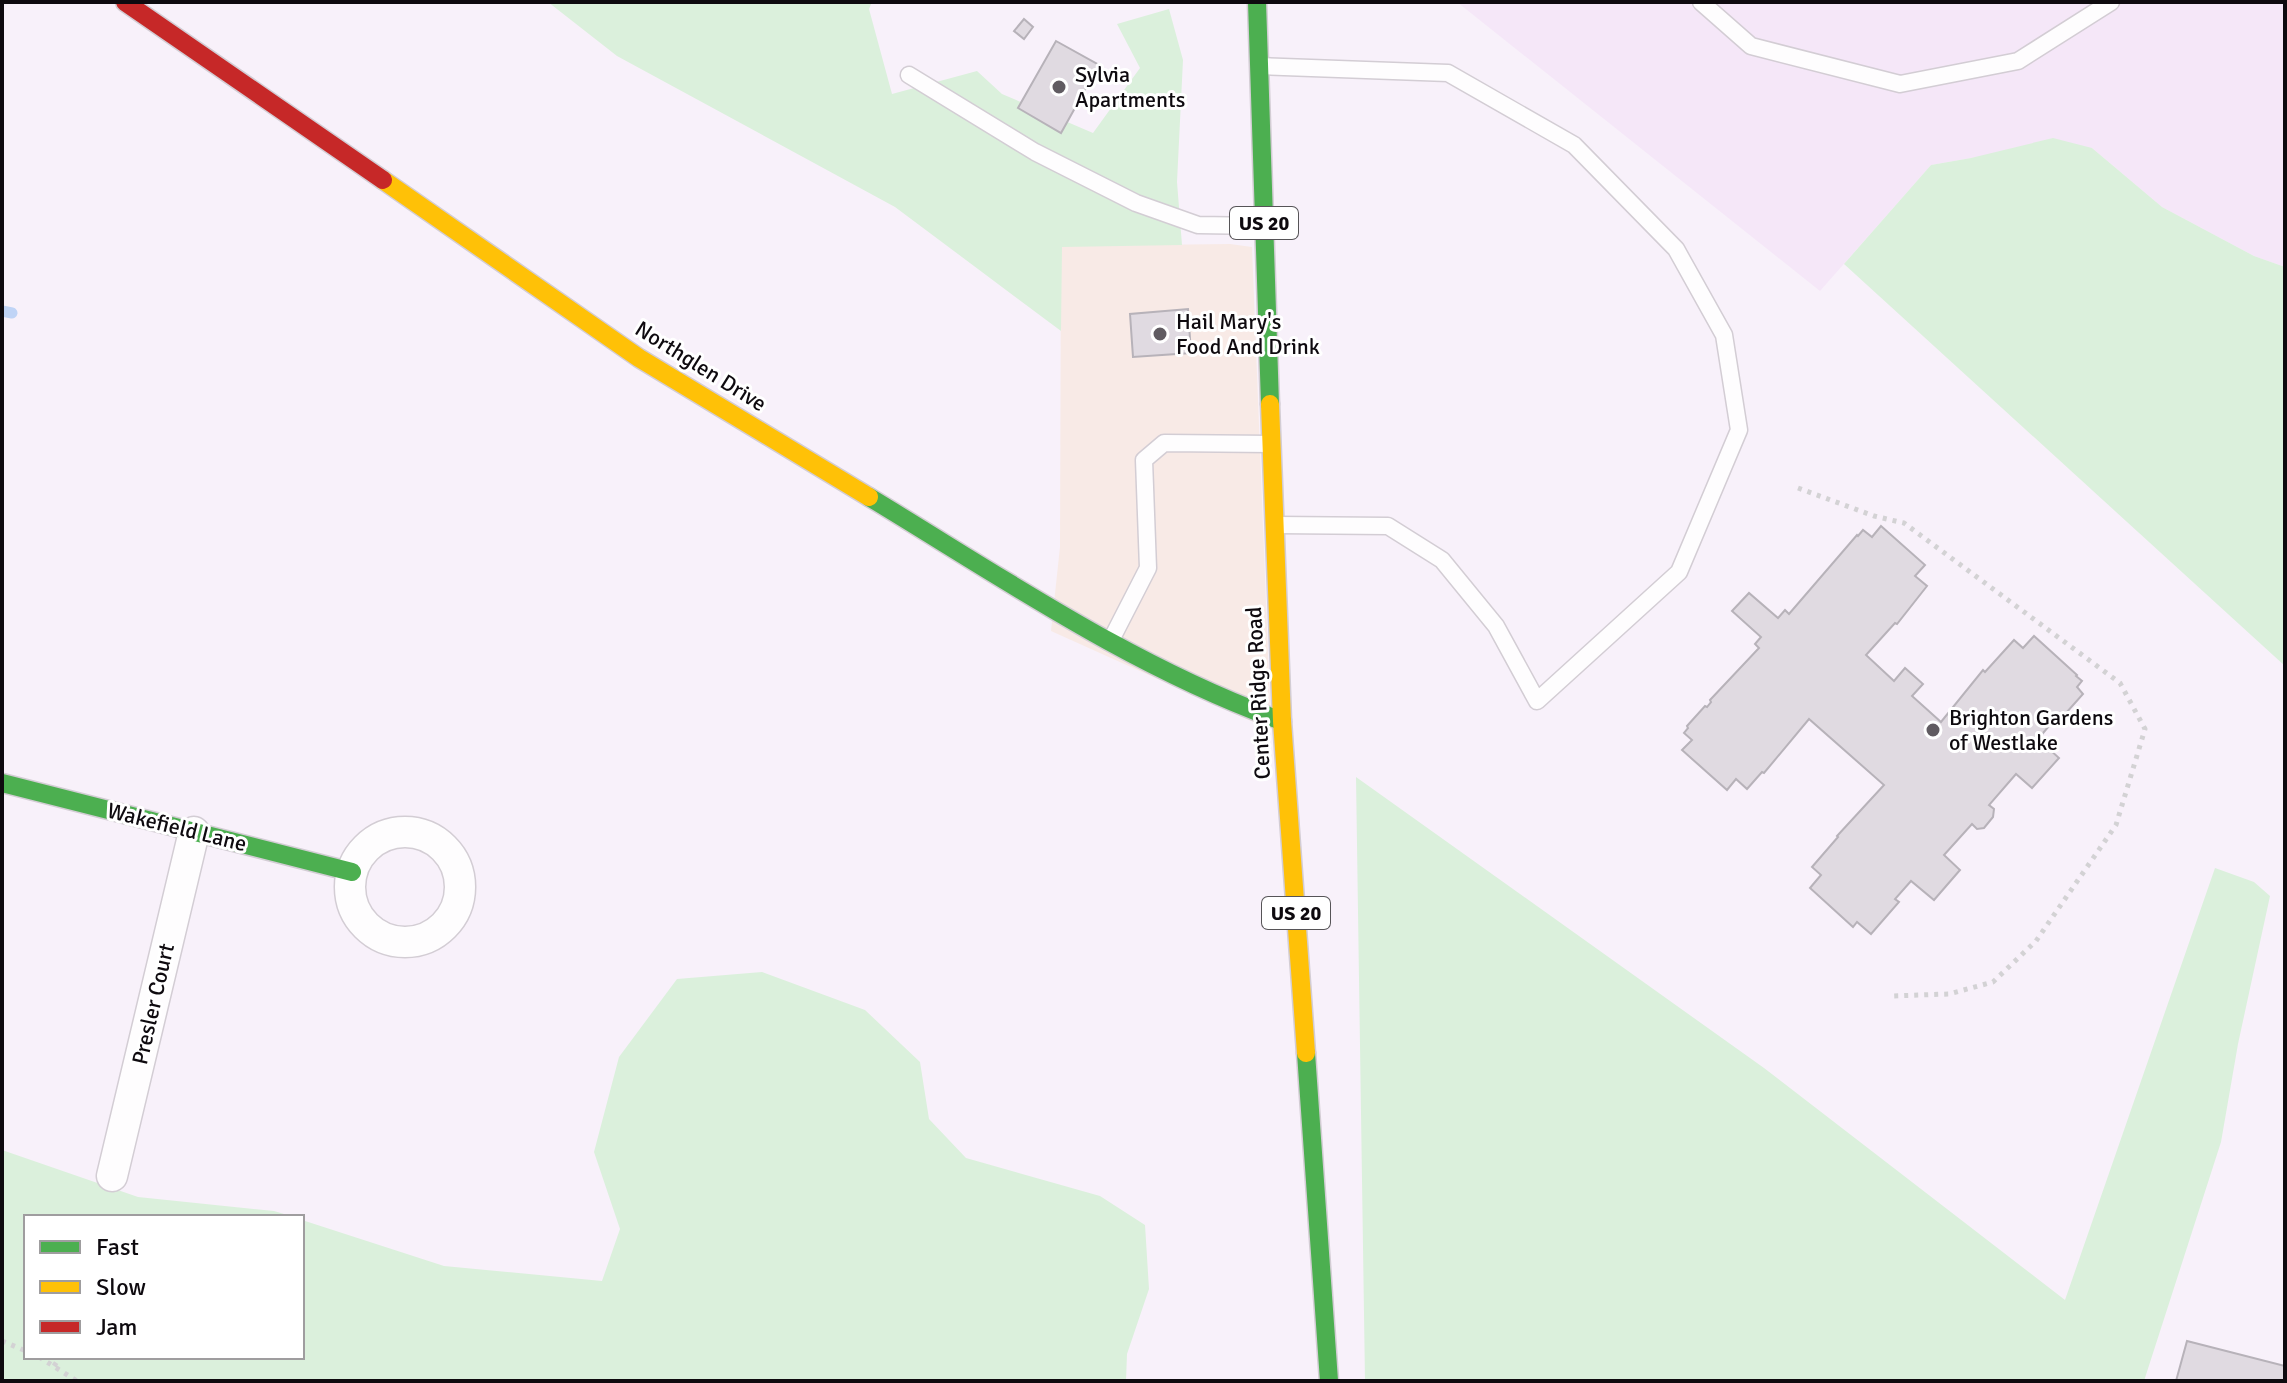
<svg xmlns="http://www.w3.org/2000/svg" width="2287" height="1383" font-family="Signika,sans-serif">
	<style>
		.commercial { fill: #f8eae6 }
		.built { fill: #f5e7f8 }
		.green { fill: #dbf0dc }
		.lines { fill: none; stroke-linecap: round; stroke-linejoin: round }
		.stream { stroke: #c0d4f6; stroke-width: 11 }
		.building { fill: #e0dae1; stroke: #b7b2b9; stroke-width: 2 }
		.lane-casing { stroke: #d3cdd4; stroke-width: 19 }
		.street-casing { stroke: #d3cdd4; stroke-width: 33 }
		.fast-casing { stroke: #d3cdd4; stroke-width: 21 }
		.slow-casing { stroke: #d3cdd4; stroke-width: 21 }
		.jam-casing { stroke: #d3cdd4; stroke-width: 21 }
		.path { stroke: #d3d2d4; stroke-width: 5; stroke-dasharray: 4 6; stroke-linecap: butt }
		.lane { stroke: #fefdfe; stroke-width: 16 }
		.street { stroke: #fefdfe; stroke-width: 30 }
		.fast { stroke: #4caf50; stroke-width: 18 }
		.slow { stroke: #ffc107; stroke-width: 18 }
		.jam { stroke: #c62828; stroke-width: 18 }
		.poi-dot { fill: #605b61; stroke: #fff; stroke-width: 3 }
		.labels { text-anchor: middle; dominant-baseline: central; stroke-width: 6; stroke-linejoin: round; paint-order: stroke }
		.shield { fill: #fff; stroke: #565457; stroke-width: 2 }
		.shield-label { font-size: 20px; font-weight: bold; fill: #0e0a0f }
		.poi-label { font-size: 22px; fill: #0e0a0f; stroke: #fff; text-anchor: start }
		.street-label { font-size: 22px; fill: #0e0a0f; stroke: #fff }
	</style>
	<rect width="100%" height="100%" fill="#f8f1fa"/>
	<!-- commercial -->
	<path class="commercial" d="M1230,244L1252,247L1271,730L1051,631L1060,547L1061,246Z"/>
	<!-- built -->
	<path class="built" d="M1457,2H2285V267L2254,256L2162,207L2092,148L1971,158L1931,165L1820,291Z"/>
	<!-- green -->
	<path class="green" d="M548,2H872L869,9L892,94L977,71L1002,94L1093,133L1140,68L1117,24L1169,9L1183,60L1177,182L1182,245L1062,247L1061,331L895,207L617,56Z
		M2053,138L2092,148L2162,207L2254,256L2285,267V666L1844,264L1931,165L1971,158Z
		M1356,777L1764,1068L2065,1300L2215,868L2254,882L2270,896L2238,1044L2221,1142L2144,1381H1365Z
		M762,972L865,1010L920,1062L929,1119L966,1158L1100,1196L1145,1225L1149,1289L1127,1354L1126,1381H2V1150L138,1197L274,1211L294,1217H26V1357H302V1220L444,1266L602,1281L620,1229L594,1152L619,1057L677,979Z"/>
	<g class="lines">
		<!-- stream -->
		<path class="stream" d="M2,311L12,313"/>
	</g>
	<!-- building -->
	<path class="building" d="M1024,19L1033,27L1024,39L1014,31Z
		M1056,41L1099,65L1061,133L1018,108Z
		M1188,309L1191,353L1133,357L1130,314Z
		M1881,526L1925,565L1915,576L1927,586L1897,624L1895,623L1866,655L1894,681L1905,668L1923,684L1912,696L1941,722L1983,670L1985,672L2014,640L2023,648L2034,636L2077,675L2076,676L2082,681L2077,687L2083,694L2058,722L2054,720L2038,739L2059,758L2032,788L2016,774L1989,805L1994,809L1993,817L1984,828L1977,829L1972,824L1944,855L1960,870L1934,900L1911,881L1895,899L1899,902L1871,934L1857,922L1853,927L1810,888L1821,875L1812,867L1838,837L1837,836L1884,785L1809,719L1764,773L1762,772L1747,789L1736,779L1727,790L1682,750L1692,740L1684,733L1688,728L1687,726L1705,706L1707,707L1711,702L1710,700L1759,648L1755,644L1761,637L1732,611L1749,593L1778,618L1785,610L1789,614L1857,535L1858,536L1863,530L1872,537Z
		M2187,1341L2285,1366V1381H2176Z"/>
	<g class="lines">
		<defs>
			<path id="lane" d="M1701,2L1751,46L1900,84L2018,61L2111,2
				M1259,66L1448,73L1574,145L1676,249L1724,335L1739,430L1679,572L1537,701L1496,626L1442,560L1388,526L1277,525
				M909,75L1035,152L1136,203L1198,225L1262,226
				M1110,642L1148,568L1144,460L1164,443L1272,444"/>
			<path id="street" d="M350 887a55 55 0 1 1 110 0a55 55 0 1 1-110 0Z
				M112,1176L194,832"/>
			<path id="fast" d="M1257,2L1270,404
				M869,497C1003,578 1134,668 1282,721
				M2,783L352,872
				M1306,1053L1329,1381"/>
			<path id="slow" d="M383,180L639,358L869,497
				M1270,404L1282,721L1306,1053"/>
			<path id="jam" d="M125,2L383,180"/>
		</defs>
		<!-- lane casing -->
		<use href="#lane" class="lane-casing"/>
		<!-- street casing -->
		<use href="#street" class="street-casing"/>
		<!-- fast casing -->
		<use href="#fast" class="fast-casing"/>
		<!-- slow casing -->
		<use href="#slow" class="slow-casing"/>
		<!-- jam casing -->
		<use href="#jam" class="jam-casing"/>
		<!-- path -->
		<path class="path" d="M1798,488L1874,516L1904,523L2120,683L2145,729L2116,825L2036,941L1993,982L1949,994L1891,996
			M2,1341L26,1351
			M39,1357L77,1381
			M54,1366L60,1357"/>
		<!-- lane -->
		<use href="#lane" class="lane"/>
		<!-- street -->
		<use href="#street" class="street"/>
		<!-- fast -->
		<use href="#fast" class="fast"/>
		<!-- slow -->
		<use href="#slow" class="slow"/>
		<!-- jam -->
		<use href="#jam" class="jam"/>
	</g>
	<!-- markers -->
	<g class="poi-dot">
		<circle cx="1059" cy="87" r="8"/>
		<circle cx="1160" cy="334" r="8"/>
		<circle cx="1933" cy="730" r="8"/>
	</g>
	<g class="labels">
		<!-- shield labels -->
		<g class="shield">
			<rect x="1230" y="207" width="68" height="32" rx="6"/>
			<rect x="1262" y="897" width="68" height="32" rx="6"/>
		</g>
		<g class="shield-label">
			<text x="1264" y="223">US 20</text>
			<text x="1296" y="913">US 20</text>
		</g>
		<!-- poi labels -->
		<g class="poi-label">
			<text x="1075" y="74">Sylvia<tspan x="1075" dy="25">Apartments</tspan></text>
			<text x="1176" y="321">Hail Mary's<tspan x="1176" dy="25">Food And Drink</tspan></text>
			<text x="1949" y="717">Brighton Gardens<tspan x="1949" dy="25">of Westlake</tspan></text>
		</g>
		<!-- street labels -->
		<g class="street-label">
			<text transform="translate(701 366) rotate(32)">Northglen Drive</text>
			<text transform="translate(1258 693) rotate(-93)">Center Ridge Road</text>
			<text transform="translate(177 827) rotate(14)">Wakefield Lane</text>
			<text transform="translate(153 1004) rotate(-77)">Presler Court</text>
		</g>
	</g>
	<!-- border -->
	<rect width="2287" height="1383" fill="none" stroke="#0e0a0f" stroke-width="8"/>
	<!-- legend -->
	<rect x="24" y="1215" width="280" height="144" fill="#ffffff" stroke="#9f9d9f" stroke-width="2"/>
	<rect x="40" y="1241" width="40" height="12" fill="#4caf50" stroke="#9f9d9f" stroke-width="2"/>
	<text x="96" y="1255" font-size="24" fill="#0e0a0f">Fast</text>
	<rect x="40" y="1281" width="40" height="12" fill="#ffc107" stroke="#9f9d9f" stroke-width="2"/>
	<text x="96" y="1295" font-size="24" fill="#0e0a0f">Slow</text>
	<rect x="40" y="1321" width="40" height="12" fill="#c62828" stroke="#9f9d9f" stroke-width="2"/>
	<text x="96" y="1335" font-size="24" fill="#0e0a0f">Jam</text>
</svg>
